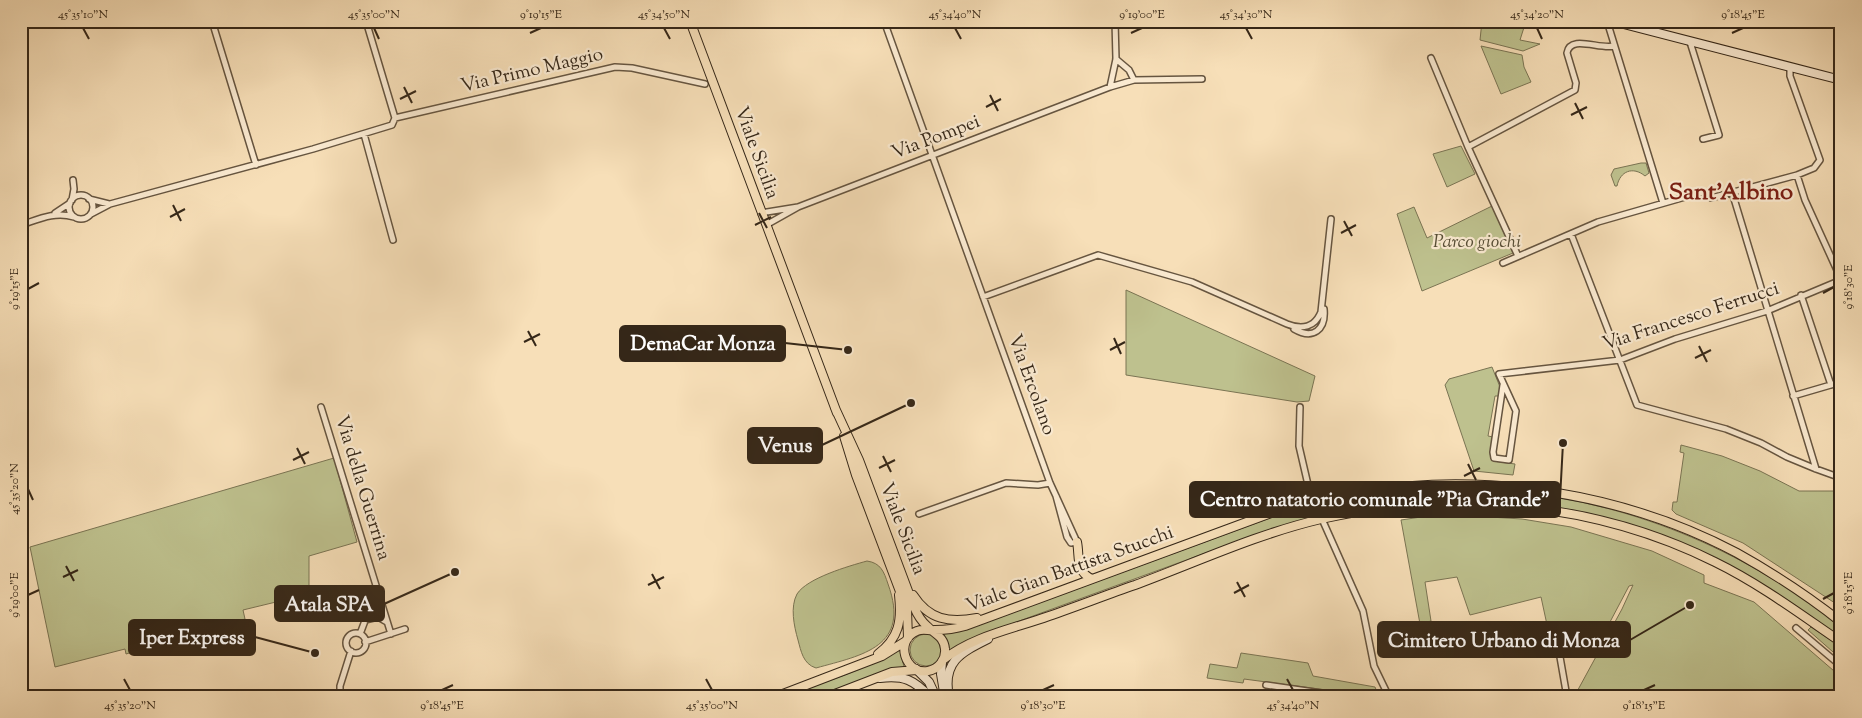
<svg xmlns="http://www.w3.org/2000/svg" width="1862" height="718" font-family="'Sorts Mill Goudy',serif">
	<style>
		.green { fill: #bec18e; stroke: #7a7453 }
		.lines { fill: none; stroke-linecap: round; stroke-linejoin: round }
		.street-casing { stroke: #665540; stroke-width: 8 }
		.secondary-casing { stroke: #352718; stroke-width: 10 }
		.primary-casing { stroke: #352718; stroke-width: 10 }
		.street { stroke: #faead1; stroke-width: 5 }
		.secondary { stroke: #faead1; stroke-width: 8 }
		.primary { stroke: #f7dfb8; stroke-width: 8 }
		.ticks { fill: none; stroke: #352718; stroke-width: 2 }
		.labels { text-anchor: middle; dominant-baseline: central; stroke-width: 4.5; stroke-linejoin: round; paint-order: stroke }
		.street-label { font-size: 19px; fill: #352718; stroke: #faead1 }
		.park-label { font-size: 19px; font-style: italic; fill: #574e36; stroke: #faead1 }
		.district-label { font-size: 24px; font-weight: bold; fill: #7a1f14; stroke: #faead1 }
		.leader { fill: none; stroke: #352718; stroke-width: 2 }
		.callout-dot { fill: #352718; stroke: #faead1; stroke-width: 2 }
		.callout { fill: #352718; stroke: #352718; stroke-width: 2 }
		.callout-label { font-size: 20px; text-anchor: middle; font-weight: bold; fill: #fff }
		.neatline { fill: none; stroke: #352718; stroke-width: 2 }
		.ticks-label { font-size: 12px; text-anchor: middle; fill: #352718 }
	</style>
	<rect width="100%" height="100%" fill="#f7dfb8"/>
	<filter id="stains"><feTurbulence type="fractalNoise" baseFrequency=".004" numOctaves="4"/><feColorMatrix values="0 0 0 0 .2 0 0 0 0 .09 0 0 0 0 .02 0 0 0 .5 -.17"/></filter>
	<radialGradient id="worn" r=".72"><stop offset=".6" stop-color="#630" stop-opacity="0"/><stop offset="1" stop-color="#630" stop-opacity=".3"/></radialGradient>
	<!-- green -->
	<path class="green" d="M1482,21H1526L1520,40L1540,44L1523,51L1480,40Z
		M1481,46L1522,55L1524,67L1531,82L1501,94Z
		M1461,146L1475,174L1447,187L1433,154Z
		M1641,163H1646L1649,173L1645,176C1633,166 1620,171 1617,186H1615L1611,175L1614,169Z
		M1492,206L1513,253L1422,291L1397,214L1414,207L1427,238Z
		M1126,290L1315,376L1309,401L1297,402L1126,375Z
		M1492,367L1500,387L1499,396H1495L1488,436L1493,437L1490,454L1493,461L1515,464L1513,475L1474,471L1445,385L1449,379Z
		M1681,445L1722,456L1760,471L1799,491H1841V607L1743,543L1676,514L1672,510L1673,502H1677L1684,453L1680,452Z
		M334,458L357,542L309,556V594L243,610L245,619L126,654L125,649L55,667L30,547Z
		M1429,488C1453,488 1477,488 1501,490C1628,501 1741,548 1841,626V638L1764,585L1706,554L1546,507L1496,501L1431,500L1388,503L1341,511L1274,528L970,639L949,651L947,641L942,634L965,630L1281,514L1346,498Z
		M1421,517H1490L1522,519L1571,527L1652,551L1704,575V583L1754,602L1841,677V697H1574L1622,609L1633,585L1629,586L1592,656L1584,657L1581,641H1575L1572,629L1549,634L1541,597L1470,615L1457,577L1425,582L1431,621L1420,624L1401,520Z
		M867,561C881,563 884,572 888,584C911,647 863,655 816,668C803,664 801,651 798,640C794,626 790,607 797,594C807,578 849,566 867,561Z
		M1811,627L1841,647V659L1808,630Z
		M910 650a16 16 0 1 1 32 0a16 16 0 1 1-32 0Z
		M900,650L904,667L895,668L814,697H785C823,682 865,670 900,650Z
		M1241,653L1308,663L1313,676L1375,687L1379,697L1244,679L1243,683L1207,678L1210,664L1237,668Z"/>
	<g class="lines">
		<defs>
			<path id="street" d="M212,21L256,165
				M884,21L1050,483L1056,496
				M1607,21L1663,203
				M1840,21L1841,23
				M1690,42L1719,135L1703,139
				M1431,58L1468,147L1518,256
				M1116,59L1129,70L1134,80
				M1110,87L1116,59L1115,21
				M395,118L615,67L632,68L705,84
				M364,134L393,240
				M1468,147L1575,90L1576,83L1567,53C1570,34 1600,50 1614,46
				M1797,175L1805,200L1841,279
				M1732,192L1816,469
				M69 207a12 12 0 1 1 24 0a12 12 0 1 1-24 0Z
				M89,199L109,204
				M72,200L74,189L73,180
				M798,207L1110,87L1134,80L1202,79
				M55,213L70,203
				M761,213L798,207L766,225
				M91,214L110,204L313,149L392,125L395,118L366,21
				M21,225C39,219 55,211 74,217
				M1571,234L1637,405L1726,429L1761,443L1787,457L1816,469L1841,478
				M1503,263L1598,222L1699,193L1703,192L1711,198L1797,175L1814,168L1820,160L1790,76V67
				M1801,295L1831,385
				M983,297L1098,255L1192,282L1287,324C1302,330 1315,327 1321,312L1331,219
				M1294,329C1313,340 1326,330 1324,309
				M1503,385L1493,452L1494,458L1509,460L1516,411L1499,374L1620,360L1675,339L1767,311L1841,280
				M1793,396L1841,382
				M321,407L391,634
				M1300,407L1299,446L1312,502
				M1056,496L1077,542L1071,543L1067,537Z
				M1259,503L1309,488
				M919,514L1006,483L1038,485L1050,483
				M1322,519L1363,611L1374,666L1389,697
				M365,620L378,617L387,622
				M1796,628L1841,666
				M346 643a10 10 0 1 1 20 0a10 10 0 1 1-20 0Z
				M360,634L377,589
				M365,642L405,629
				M1560,657L1567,697
				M1266,685L1349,697
				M340,697V686L351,651"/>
			<path id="secondary" d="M1612,21L1841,80
				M942,662L941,674L944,692
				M916,669L929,682L936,697
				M880,678C904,675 914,680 930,697
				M949,697C942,662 960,653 988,639"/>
			<path id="primary" d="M690,21L837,413
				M835,408L859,460L914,607C917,614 921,621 927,626C934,634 944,636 945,649C946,659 939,669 928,671C905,675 894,640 917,631C923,628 929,631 935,630C946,630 955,629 965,626L1271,513C1302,505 1332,497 1363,492C1486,471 1626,494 1737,553C1773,573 1808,596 1841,622
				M844,436L856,475L907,610L908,638
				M1077,542C1080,557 1075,571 1092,579
				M913,595C929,620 949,623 977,618
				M878,654C899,638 902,621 899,595
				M943,660C973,636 1013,629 1049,616C1078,606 1106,595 1135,585C1197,562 1257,534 1321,519C1451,489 1595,502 1715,562C1760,584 1800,614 1841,642
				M775,697L882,656L906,641
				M827,697L892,672L917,670"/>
		</defs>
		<!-- street casing -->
		<use href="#street" class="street-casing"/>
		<!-- secondary casing -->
		<use href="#secondary" class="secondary-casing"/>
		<!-- primary casing -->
		<use href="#primary" class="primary-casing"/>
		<!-- street -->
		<use href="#street" class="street"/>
		<!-- secondary -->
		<use href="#secondary" class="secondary"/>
		<!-- primary -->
		<use href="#primary" class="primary"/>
	</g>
	<!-- ticks -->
	<path class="ticks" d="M83,28L89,39M374,28L379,39M664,28L670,39M955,28L961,39M1246,28L1252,39M1537,28L1542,39M530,33L541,28M1131,33L1142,28M1732,33L1743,28M404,87L412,103M990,95L998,111M400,99L416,91M1575,103L1583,119M986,107L1001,99M1571,115L1587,107M173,205L181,221M759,213L767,228M170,217L185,209M1344,221L1352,236M755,225L771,217M1341,233L1356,225M28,289L39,283M1823,293L1834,287M528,331L536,346M1114,338L1121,354M524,342L540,334M1699,346L1707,362M1110,350L1125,342M1695,358L1711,350M297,448L305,464M883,456L891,472M293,460L309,452M1468,464L1476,480M879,468L895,460M1464,476L1480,468M28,489L33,500M66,566L74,581M652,574L660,589M63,577L78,570M1237,582L1245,597M648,585L664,577M1234,593L1249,585M28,595L39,590M1823,599L1834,593M124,679L130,690M706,679L712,690M1287,679L1293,690M442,690L453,685M1043,690L1054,685M1644,690L1655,685"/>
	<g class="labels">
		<!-- street labels -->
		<g class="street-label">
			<text transform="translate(532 71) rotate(-13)">Via Primo Maggio</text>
			<text transform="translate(936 138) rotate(-21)">Via Pompei</text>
			<text transform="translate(756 153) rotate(70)">Viale Sicilia</text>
			<text transform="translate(1691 317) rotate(-18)">Via Francesco Ferrucci</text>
			<text transform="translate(1031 385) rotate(70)">Via Ercolano</text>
			<text transform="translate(362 488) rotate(73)">Via della Guerrina</text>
			<text transform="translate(902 529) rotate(69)">Viale Sicilia</text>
			<text transform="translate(1070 570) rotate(-20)">Viale Gian Battista Stucchi</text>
		</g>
		<!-- park labels -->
		<g class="park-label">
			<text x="1477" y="242">Parco giochi</text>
		</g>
		<!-- district labels -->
		<g class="district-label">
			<text x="1731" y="193">Sant'Albino</text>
		</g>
	</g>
	<!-- callouts -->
	<path class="leader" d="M848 350L785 343M911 403L822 445M1563 443L1560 499M455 572L384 604M315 653L255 637M1690 605L1630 640"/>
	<g class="callout-dot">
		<circle cx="848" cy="350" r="5"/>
		<circle cx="911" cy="403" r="5"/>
		<circle cx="1563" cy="443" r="5"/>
		<circle cx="455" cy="572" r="5"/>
		<circle cx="315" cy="653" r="5"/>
		<circle cx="1690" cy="605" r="5"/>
	</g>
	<g class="callout">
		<rect x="620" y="326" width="165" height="35" rx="5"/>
		<rect x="748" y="428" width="74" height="35" rx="5"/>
		<rect x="1190" y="482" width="370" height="35" rx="5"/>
		<rect x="275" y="586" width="109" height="35" rx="5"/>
		<rect x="129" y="620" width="126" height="35" rx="5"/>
		<rect x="1378" y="622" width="252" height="35" rx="5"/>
	</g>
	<g class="callout-label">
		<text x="703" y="350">DemaCar Monza</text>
		<text x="785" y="452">Venus</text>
		<text x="1375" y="506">Centro natatorio comunale "Pia Grande"</text>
		<text x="329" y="611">Atala SPA</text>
		<text x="192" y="644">Iper Express</text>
		<text x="1504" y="647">Cimitero Urbano di Monza</text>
	</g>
	<!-- margin -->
	<rect width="1862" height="718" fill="none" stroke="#f7dfb8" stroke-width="55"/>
	<rect x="28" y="28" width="1806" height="662" class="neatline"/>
	<g class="ticks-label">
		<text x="83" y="18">45°35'10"N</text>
		<text x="374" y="18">45°35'00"N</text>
		<text x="541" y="18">9°19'15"E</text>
		<text x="664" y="18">45°34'50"N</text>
		<text x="955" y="18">45°34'40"N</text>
		<text x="1142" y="18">9°19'00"E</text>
		<text x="1246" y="18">45°34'30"N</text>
		<text x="1537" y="18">45°34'20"N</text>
		<text x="1743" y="18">9°18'45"E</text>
		<text transform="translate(1848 287) rotate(-90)" y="4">9°18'30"E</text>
		<text transform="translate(14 289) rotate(-90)" y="4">9°19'15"E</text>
		<text transform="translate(14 489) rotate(-90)" y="4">45°35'20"N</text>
		<text transform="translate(1848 593) rotate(-90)" y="4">9°18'15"E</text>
		<text transform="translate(14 595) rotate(-90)" y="4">9°19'00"E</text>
		<text x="130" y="709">45°35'20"N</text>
		<text x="442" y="709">9°18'45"E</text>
		<text x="712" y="709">45°35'00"N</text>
		<text x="1043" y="709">9°18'30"E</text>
		<text x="1293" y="709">45°34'40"N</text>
		<text x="1644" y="709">9°18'15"E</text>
	</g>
	<rect width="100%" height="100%" filter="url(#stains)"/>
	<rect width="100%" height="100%" fill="url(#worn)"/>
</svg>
